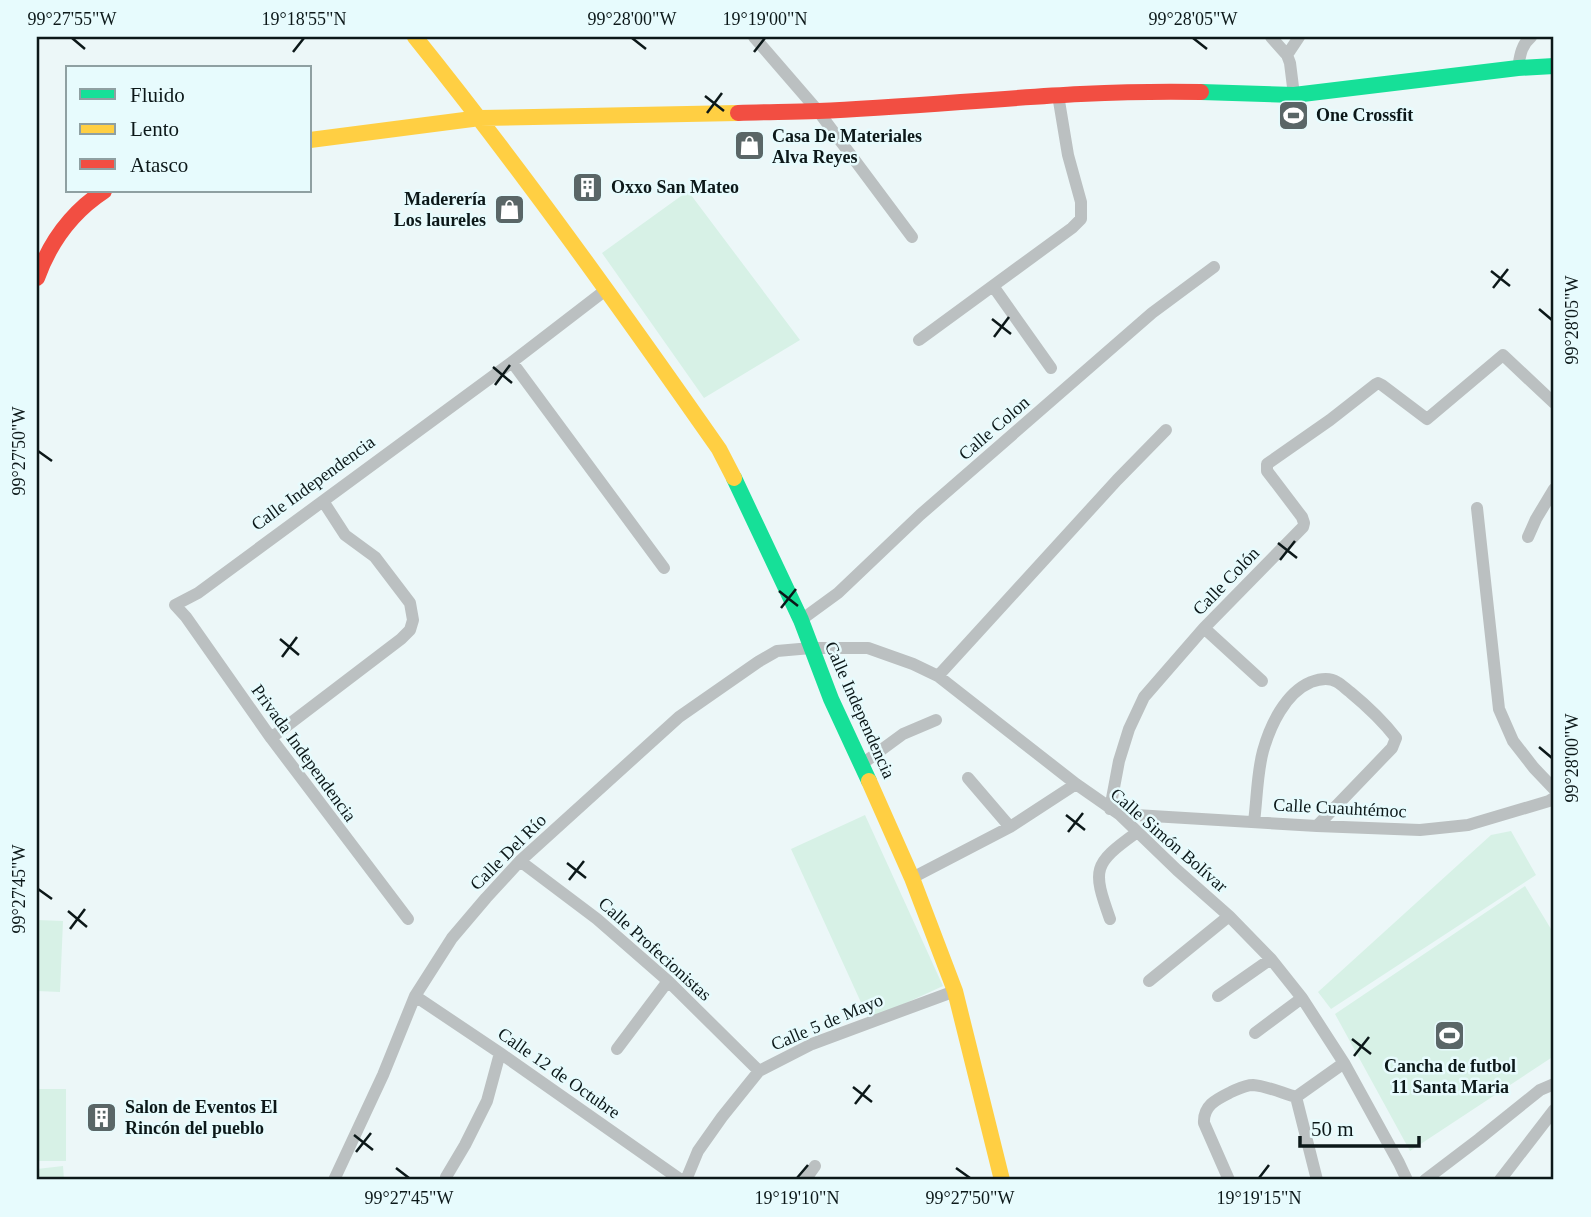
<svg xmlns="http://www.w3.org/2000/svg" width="1591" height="1217" font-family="'Times New Roman',serif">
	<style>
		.green { fill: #d7f1e6 }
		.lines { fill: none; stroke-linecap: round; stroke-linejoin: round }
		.street { stroke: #bbc0c1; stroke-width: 12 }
		.fast { stroke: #16e098; stroke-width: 16 }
		.slow { stroke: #ffcf43; stroke-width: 16 }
		.jam { stroke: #f24e42; stroke-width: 16 }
		.ticks { fill: none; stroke: #0c1819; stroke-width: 2.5 }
		.labels { text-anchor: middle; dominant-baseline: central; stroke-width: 5; stroke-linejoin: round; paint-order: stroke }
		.poi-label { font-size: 18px; font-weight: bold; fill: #0c1819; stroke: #e7fbfd; text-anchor: start }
		.street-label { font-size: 18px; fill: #0c1819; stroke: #e7fbfd }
		.neatline { fill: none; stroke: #0c1819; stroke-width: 2.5 }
		.ticks-label { font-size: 18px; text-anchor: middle; fill: #0c1819 }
	</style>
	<rect width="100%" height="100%" fill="#ecf7f8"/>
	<!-- green -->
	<path class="green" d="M688,191L800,340L704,398L602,253Z
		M865,815L943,986L869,1020L791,849Z
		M1511,831L1536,875L1331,1009L1318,992L1491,835Z
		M1525,886L1554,934V1056L1410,1151L1335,1014Z
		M37,920L63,921L60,992L37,991Z
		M37,1089H66V1161H37Z
		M63,1166L64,1180H37V1169Z"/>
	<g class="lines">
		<!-- street -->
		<path class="street" d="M754,37L818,111L912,237
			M1271,37L1287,55
			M1518,68C1520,56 1521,45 1531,37
			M1294,95L1290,63L1287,55L1299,37
			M993,286L1051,368
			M919,340L1072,228L1081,219V202L1068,155L1058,95
			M512,362L664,568
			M1477,508L1499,709L1513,741L1534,768L1554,789
			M1528,537L1536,519L1554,489
			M801,620L838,593L920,515L1152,313L1214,267
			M1204,628L1262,681
			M938,676L1117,480L1166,430
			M271,738L401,639L410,630L413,620L410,603L375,557L345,535L323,501
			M862,764L903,734L936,720
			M968,778L1010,827
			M1110,809L1119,761L1129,729L1144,697L1204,628L1303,527L1304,523L1302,517L1267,471V464L1330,420L1376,384L1378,383L1382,385L1427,419L1503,355L1554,403
			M1119,814L1317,826L1420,830L1468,825L1549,801L1554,798
			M1254,822C1257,799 1257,773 1263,751C1270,726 1285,693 1311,682C1319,679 1329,677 1337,682C1341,684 1346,689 1350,692C1367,706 1382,720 1396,738L1392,748L1317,826
			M520,861L597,919L668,981L759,1071
			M912,878L1010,827L1076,784
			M408,919L271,738L186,617L175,605L198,593L512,362L607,289
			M1110,919C1092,869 1093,864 1136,833
			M1149,981L1229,916
			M415,996L500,1053L681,1180
			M1218,996L1271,959
			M1255,1033L1302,998
			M617,1049L668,981
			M1296,1097L1317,1180
			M1296,1097L1344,1063
			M446,1177L465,1145L487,1101L500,1053
			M334,1180L383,1075L415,996L452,938L486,898L520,861L679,717L758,662L777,651L811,648H868L913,664L938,676L1076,784L1119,814L1177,870L1229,916L1271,959L1302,998L1344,1063L1399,1163L1407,1180
			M686,1180L698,1151L722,1117L759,1071L812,1044L955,991
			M805,1180L815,1166
			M1229,1180L1204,1123C1203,1105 1217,1099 1231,1092C1238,1089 1245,1085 1253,1085C1267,1086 1282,1093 1296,1097
			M1425,1180L1479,1139L1540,1090L1554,1084
			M1500,1180L1554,1110"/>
		<!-- fast -->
		<path class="fast" d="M1201,92L1294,95L1518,68L1554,66
			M734,478L801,620L831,699L869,781"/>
		<!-- slow -->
		<path class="slow" d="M415,37C522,170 621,309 719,449L734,478
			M310,140L480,118L738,113
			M869,781L912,878L955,991L1002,1180"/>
		<!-- jam -->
		<path class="jam" d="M738,113C764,112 791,112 818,111C945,106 1073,89 1201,92
			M37,278C50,242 72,212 104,191"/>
	</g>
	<!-- ticks -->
	<path class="ticks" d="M72,38L85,49M632,38L646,49M1193,38L1207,49M293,52L304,38M754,52L765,38M705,96L724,111M707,113L722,93M1491,271L1510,286M1493,288L1508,269M1539,309L1552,320M992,319L1011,334M994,337L1009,317M493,367L512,383M495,385L510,365M38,451L52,461M1278,543L1297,558M1280,560L1295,541M779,591L798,606M781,608L796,589M280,639L299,655M282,657L297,637M1539,747L1552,758M1066,815L1085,830M1068,832L1083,813M567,863L586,878M569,880L584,861M38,889L52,899M68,911L87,927M70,929L85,909M1352,1039L1371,1054M1354,1056L1369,1037M853,1087L872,1102M855,1104L870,1085M354,1135L373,1150M356,1152L371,1133M396,1168L409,1178M956,1168L970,1178M797,1178L808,1165M1259,1178L1269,1165"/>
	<!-- icons -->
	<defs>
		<symbol id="stadium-square" viewBox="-11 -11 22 22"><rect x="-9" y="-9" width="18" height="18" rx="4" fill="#5a6667" stroke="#e7fbfd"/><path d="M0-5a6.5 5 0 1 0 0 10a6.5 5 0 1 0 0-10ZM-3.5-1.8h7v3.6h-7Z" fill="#fff"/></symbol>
		<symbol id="shop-square" viewBox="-11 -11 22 22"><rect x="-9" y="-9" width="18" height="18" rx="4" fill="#5a6667" stroke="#e7fbfd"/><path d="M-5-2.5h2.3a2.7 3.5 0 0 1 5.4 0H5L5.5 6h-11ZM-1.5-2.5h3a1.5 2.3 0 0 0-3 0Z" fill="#fff"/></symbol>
		<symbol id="building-square" viewBox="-11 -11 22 22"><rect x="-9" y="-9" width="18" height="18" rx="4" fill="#5a6667" stroke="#e7fbfd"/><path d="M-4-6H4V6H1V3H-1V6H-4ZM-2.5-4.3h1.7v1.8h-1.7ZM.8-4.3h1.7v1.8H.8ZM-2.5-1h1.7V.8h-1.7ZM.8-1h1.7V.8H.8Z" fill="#fff"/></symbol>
	</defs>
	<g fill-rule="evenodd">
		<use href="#stadium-square" x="1276" y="98" width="35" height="35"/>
		<use href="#shop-square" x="732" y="128" width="35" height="35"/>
		<use href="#building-square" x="570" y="170" width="35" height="35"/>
		<use href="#shop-square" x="492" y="192" width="35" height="35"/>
		<use href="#stadium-square" x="1432" y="1018" width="35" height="35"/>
		<use href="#building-square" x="84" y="1100" width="35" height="35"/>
	</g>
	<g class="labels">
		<!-- poi labels -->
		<g class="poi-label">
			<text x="1316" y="115">One Crossfit</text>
			<text x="772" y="136">Casa De Materiales<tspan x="772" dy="21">Alva Reyes</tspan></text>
			<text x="611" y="187">Oxxo San Mateo</text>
			<text x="486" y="199" text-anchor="end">Maderería<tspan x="486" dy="21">Los laureles</tspan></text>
			<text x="1450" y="1066" text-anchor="middle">Cancha de futbol<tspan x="1450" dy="21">11 Santa Maria</tspan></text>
			<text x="125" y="1107">Salon de Eventos El<tspan x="125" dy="21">Rincón del pueblo</tspan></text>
		</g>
		<!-- street labels -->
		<g class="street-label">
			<text transform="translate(994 428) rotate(-41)">Calle Colon</text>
			<text transform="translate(313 483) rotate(-36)">Calle Independencia</text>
			<text transform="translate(1226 581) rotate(-46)">Calle Colón</text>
			<text transform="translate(860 710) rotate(66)">Calle Independencia</text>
			<text transform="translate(304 753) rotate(54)">Privada Independencia</text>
			<text transform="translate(1340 808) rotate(3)">Calle Cuauhtémoc</text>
			<text transform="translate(1169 840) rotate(41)">Calle Simón Bolívar</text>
			<text transform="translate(508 852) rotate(-45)">Calle Del Río</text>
			<text transform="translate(655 949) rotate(42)">Calle Profecionistas</text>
			<text transform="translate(827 1022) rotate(-23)">Calle 5 de Mayo</text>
			<text transform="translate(559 1073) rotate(35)">Calle 12 de Octubre</text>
		</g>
	</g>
	<!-- border -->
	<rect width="1591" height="1217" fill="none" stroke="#e7fbfd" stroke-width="77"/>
	<!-- legend -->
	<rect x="66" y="66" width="245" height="126" fill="#e7fbfd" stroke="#8fa0a2" stroke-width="2"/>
	<rect x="80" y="89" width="35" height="10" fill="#16e098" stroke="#8fa0a2" stroke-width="2"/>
	<text x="130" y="102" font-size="21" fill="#0c1819">Fluido</text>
	<rect x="80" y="124" width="35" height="10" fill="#ffcf43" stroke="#8fa0a2" stroke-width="2"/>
	<text x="130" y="136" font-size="21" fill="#0c1819">Lento</text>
	<rect x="80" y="159" width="35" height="10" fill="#f24e42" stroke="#8fa0a2" stroke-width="2"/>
	<text x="130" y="172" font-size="21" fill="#0c1819">Atasco</text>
	<!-- scale -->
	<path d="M1300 1136v10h119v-10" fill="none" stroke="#0c1819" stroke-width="3.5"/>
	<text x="1311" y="1136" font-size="21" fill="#0c1819" stroke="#e7fbfd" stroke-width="5" paint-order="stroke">50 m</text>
	<rect x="38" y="38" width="1514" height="1140" class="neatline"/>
	<g class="ticks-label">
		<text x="72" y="25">99°27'55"W</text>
		<text x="304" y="25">19°18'55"N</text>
		<text x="632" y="25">99°28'00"W</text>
		<text x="765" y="25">19°19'00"N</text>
		<text x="1193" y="25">99°28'05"W</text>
		<text transform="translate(1572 320) rotate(-90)" y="6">99°28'05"W</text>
		<text transform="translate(19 451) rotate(-90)" y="6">99°27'50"W</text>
		<text transform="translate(1572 758) rotate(-90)" y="6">99°28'00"W</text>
		<text transform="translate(19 889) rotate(-90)" y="6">99°27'45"W</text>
		<text x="409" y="1204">99°27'45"W</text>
		<text x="797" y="1204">19°19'10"N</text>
		<text x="970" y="1204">99°27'50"W</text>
		<text x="1259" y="1204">19°19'15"N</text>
	</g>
</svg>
